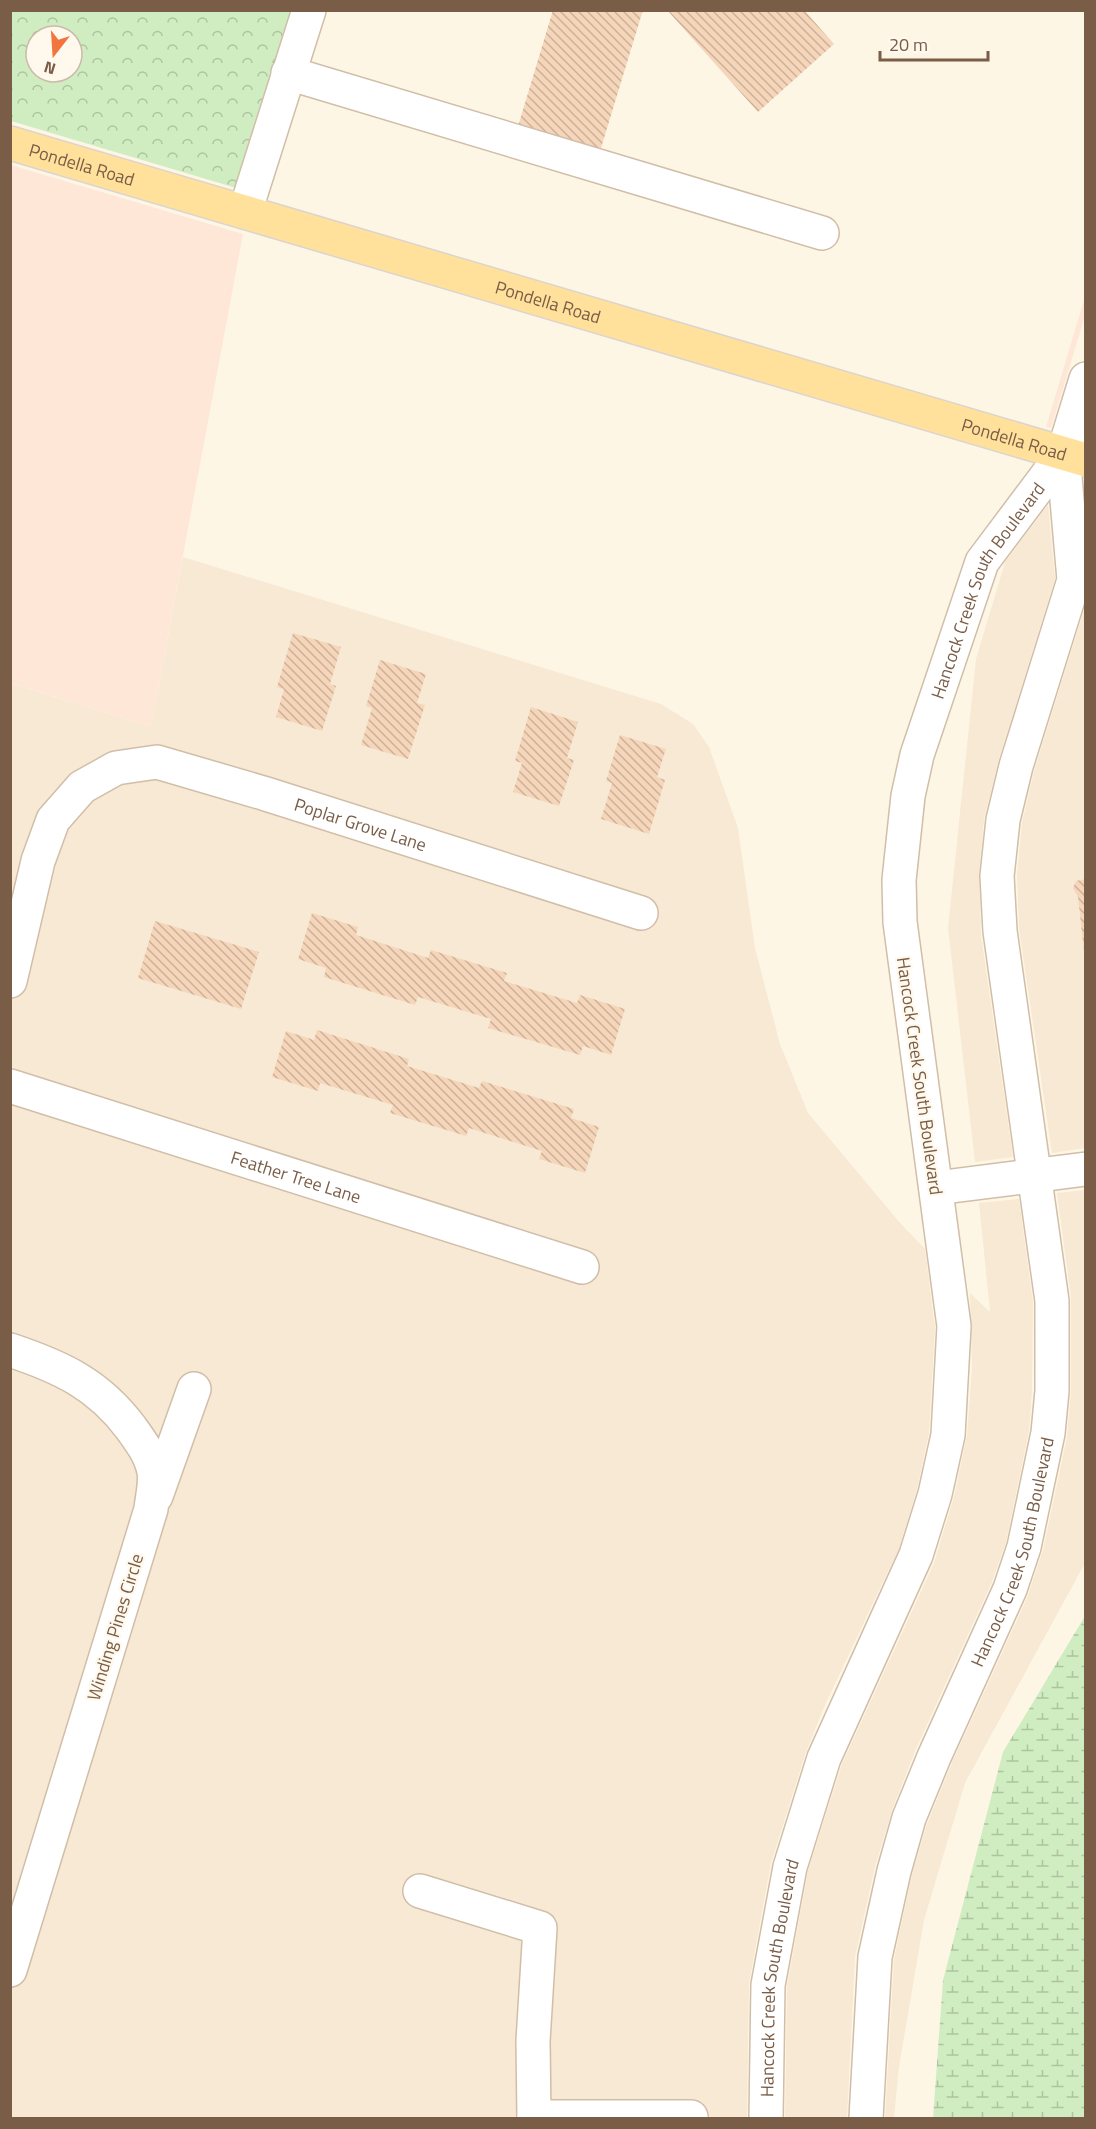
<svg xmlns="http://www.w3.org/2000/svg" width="1096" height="2129" font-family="'Titillium Web',sans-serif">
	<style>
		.residential { fill: #f7e9d3 }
		.commercial { fill: #ffe7d8 }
		.forest { fill: url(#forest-crowns); fill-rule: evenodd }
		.wetland { fill: url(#wetland-marsh) }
		.building { fill: url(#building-back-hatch) }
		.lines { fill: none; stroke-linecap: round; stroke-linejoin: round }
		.minor-casing { stroke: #d1bea9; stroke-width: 36 }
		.major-casing { stroke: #dcd5cf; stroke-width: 36 }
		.minor { stroke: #fff; stroke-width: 33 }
		.major { stroke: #ffe19b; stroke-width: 33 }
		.labels { text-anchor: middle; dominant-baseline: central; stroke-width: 4.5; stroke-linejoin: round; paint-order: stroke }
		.street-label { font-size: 18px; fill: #7a5d47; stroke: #fff9ed }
	</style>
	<defs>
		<pattern id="forest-crowns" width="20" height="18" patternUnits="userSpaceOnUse" patternTransform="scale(1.5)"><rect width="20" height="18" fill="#d0edc2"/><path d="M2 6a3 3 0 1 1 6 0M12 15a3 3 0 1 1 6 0" fill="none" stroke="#aec39f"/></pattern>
		<pattern id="wetland-marsh" width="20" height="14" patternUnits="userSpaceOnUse" patternTransform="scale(1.5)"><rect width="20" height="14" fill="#d0edc2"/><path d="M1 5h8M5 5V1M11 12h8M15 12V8" fill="none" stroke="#aec39f"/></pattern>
		<pattern id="building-back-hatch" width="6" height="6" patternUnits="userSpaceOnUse" patternTransform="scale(1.5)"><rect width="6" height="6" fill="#f6d6ba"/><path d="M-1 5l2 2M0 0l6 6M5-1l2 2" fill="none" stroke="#ccb199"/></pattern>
	</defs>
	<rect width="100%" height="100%" fill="#fef6e5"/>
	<!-- residential -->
	<path class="residential" d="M1048,505L1055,579L998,762L984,819L979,874L981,935L1013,1157L975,1162L948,928L976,659L1005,562Z
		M183,557L661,704L693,724L709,747L738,828L755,948L780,1044L808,1113L901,1224L925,1249L935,1328L929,1433L917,1489L899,1548L825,1705L806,1752L771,1863L749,1983L747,2118H11L10,683L151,727Z
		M1085,607V1148L1052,1153L1019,928L1017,875L1022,823L1034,771Z
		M1085,1190V1563L965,1783L924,1920L899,2067L894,2118H885L894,1959L912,1875L927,1824L951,1765L1027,1598L1043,1550L1067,1437L1071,1392V1297L1057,1193Z
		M1019,1199L1033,1303L1032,1391L1029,1431L1006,1542L992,1582L916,1749L892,1810L875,1867L855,1957L847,2118H785L787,1986L808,1871L842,1764L934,1563L954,1497L967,1435L972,1369L970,1293L990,1312L979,1203Z"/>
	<!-- commercial -->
	<path class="commercial" d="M11,165L243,234L151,727L11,683Z
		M1085,296V316L1051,428L1046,427Z"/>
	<!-- forest -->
	<path class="forest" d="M10,11H303L253,193L11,121ZM36,36H72V72H36Z"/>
	<!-- wetland -->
	<path class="wetland" d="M1085,1616V2118H933L943,1980L1003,1752Z"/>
	<!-- building -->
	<path class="building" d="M553,10H643L598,158L516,133Z
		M667,10H804L834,44L758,112Z
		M293,633L341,647L330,684L336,686L322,731L276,717L284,689L277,687Z
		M380,660L426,674L417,703L425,705L408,759L361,745L372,708L366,706Z
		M531,707L578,722L567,758L574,760L559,806L513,792L522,763L515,761Z
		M620,735L666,749L657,777L665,780L649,834L601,819L612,783L606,781Z
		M1086,879V951H1084L1078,897L1073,888L1076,881Z
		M312,913L358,927L356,935L428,958L431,950L507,973L504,981L577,1003L580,995L625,1009L611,1055L583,1046L580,1055L488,1028L491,1019L418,997L415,1005L324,977L326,968L298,959Z
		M155,921L259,952L241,1009L138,978Z
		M317,1030L409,1059L407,1066L479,1088L482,1081L574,1109L571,1118L599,1127L585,1173L539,1159L542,1151L469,1128L466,1136L390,1113L393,1105L320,1083L318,1091L272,1077L286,1031L314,1040Z"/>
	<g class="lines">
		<defs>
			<g id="minor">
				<path d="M288,73L822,233"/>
				<path d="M245,212L309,10"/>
				<path id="s1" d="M10,981L38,861L53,820L82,787L116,768L157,762L263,793L641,913"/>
				<path id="s2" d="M10,1086L582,1267"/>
				<path d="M936,1188L1086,1169"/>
				<path d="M10,1350C61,1367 98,1384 131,1428C141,1442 151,1455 154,1472C156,1483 152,1498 151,1509L10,1970"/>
				<path d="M156,1496L194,1389"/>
				<path d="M420,1891L540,1928L533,2041L534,2118"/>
				<path d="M534,2117H691"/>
				<path id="s3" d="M766,2118L768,1985L790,1867L824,1758L916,1555L935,1494L948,1435L954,1326L900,922L899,880L908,796L917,755L982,562L1063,454L1086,379"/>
				<path id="s4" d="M866,2118L875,1957L894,1871L909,1818L934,1757L1010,1589L1024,1547L1048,1433L1052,1391V1301L1000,931L997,876L1003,820L1016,766L1074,580L1063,454"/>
			</g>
			<g id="major">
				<path id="s5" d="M10,143L1086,460"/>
			</g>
		</defs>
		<!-- minor casing -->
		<use href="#minor" class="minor-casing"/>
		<!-- major casing -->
		<use href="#major" class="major-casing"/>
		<!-- minor -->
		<use href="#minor" class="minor"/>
		<!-- major -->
		<use href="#major" class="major"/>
	</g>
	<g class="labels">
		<!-- street labels -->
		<g class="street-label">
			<text stroke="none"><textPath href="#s5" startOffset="75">Pondella Road</textPath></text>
			<text stroke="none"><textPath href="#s5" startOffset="561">Pondella Road</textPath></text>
			<text stroke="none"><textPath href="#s5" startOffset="1047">Pondella Road</textPath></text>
			<text stroke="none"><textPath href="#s3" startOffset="1580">Hancock Creek South Boulevard</textPath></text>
			<text stroke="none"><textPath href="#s1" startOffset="504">Poplar Grove Lane</textPath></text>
			<text transform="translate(920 1076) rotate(82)">Hancock Creek South Boulevard</text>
			<text stroke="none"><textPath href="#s2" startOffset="300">Feather Tree Lane</textPath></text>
			<text stroke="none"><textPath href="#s4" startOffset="591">Hancock Creek South Boulevard</textPath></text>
			<text transform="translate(115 1627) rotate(-73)">Winding Pines Circle</text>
			<text stroke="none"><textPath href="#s3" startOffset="141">Hancock Creek South Boulevard</textPath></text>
		</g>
	</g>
	<!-- border -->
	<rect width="1096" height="2129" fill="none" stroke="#7a5d47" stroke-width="24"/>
	<!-- north arrow -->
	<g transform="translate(54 54) rotate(197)"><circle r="28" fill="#fff9ed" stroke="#cabbab" stroke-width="1.5"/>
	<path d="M0-4.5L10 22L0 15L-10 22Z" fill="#f27540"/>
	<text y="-9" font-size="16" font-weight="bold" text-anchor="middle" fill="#7a5d47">N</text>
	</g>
	<!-- scale -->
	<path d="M880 51v9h108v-9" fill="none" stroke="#7a5d47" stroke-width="3"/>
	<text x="889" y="51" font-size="18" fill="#7a5d47" stroke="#fff9ed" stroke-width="4.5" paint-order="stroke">20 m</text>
</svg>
